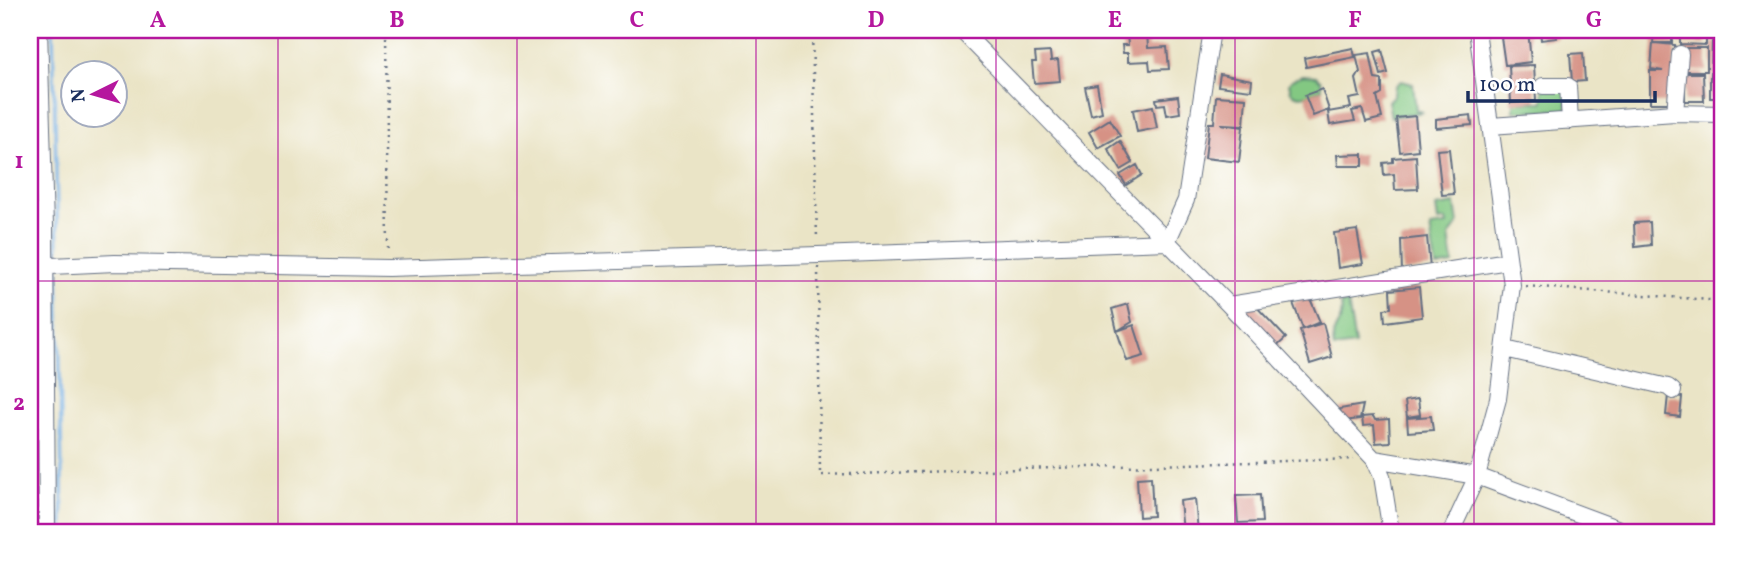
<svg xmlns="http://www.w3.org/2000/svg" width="1752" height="562" font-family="Vollkorn,serif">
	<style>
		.green { fill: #83c882; stroke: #4f7c70; stroke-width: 2 }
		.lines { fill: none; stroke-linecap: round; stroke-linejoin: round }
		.stream { stroke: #71aee3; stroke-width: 3.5 }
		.building { fill: #d69285 }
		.minor-casing { stroke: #636e82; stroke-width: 18 }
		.path { stroke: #636e82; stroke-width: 2.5; stroke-dasharray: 2 5; stroke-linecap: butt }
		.minor { stroke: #fff; stroke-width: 16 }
		.grid { fill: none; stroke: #b5179e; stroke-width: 2; stroke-opacity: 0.55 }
		.neatline { fill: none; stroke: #b5179e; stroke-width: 2.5 }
		.grid-label { font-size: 23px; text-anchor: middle; font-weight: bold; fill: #b5179e }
	</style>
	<rect width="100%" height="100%" fill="#fff"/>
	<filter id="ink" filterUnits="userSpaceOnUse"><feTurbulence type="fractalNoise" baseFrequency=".0143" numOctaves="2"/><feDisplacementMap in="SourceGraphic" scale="14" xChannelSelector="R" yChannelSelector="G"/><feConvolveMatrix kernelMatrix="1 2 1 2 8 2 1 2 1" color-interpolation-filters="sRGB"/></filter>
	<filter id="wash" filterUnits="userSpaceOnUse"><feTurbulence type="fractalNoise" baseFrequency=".00686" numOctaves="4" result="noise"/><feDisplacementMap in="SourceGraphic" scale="28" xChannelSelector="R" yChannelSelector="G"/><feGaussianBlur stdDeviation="1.57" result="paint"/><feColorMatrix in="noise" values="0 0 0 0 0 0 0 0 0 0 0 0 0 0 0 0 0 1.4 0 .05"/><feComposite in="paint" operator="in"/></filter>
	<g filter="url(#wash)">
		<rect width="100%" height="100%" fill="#eae4c6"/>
		<!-- green -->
		<path class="green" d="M1303,75L1316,76L1321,81L1322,89C1311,93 1301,100 1291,92L1289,83L1293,79Z
			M1401,81L1413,84L1416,110L1423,112L1391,117L1388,101L1394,95L1395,86Z
			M1543,86H1567V110L1514,111V102H1543Z
			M1455,204L1458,224L1449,236L1453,264L1436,267L1430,227L1447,225L1446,220L1438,221L1436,207Z
			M1348,303L1355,345L1334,348C1329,322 1345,329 1341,304Z"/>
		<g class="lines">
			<!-- stream -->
			<path class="stream" d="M53,30L58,262
				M58,270L63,532"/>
		</g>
		<g id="blocks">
			<!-- building -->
			<path class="building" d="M1500,30H1528L1531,62L1505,65Z
				M1540,30H1555L1557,38L1541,40Z
				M1654,30H1672V43H1654L1675,45L1673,103H1650V71H1663L1651,69Z
				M1680,30H1706V45L1680,44Z
				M1147,32L1148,48L1167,47L1169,69L1150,70L1149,61L1128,62V53H1123L1122,45H1128L1127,33Z
				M1712,42H1722V76H1711Z
				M1353,48L1355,57L1306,67L1304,58Z
				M1684,48H1707V71H1684Z
				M1382,50L1388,73L1381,75L1375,52Z
				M1050,52L1051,61L1058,60L1060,81L1034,83L1032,62H1036L1035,53Z
				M1370,53L1375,79L1382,80V94L1377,97L1382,118L1366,122L1362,109L1352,111L1355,121L1330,125L1328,112L1351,108L1349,99L1360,97L1356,79L1360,72L1356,55Z
				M1583,53L1585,81L1572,82L1570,54Z
				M1534,65L1536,101L1511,103L1509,66Z
				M1685,73H1703L1704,101H1685Z
				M1220,74L1252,80L1251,90L1218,86Z
				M1710,77H1722V98H1710Z
				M1097,85L1102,112L1091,115L1085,87Z
				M1322,89L1329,110L1313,116L1305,95Z
				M1178,96L1180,113L1167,115L1165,104L1157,105L1156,99Z
				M1216,96L1246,98L1244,125L1221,124L1243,127L1239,162L1205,158L1209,123H1214Z
				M1153,106L1157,128L1137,132L1133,110Z
				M1471,115L1472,125L1436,128V119Z
				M1415,116L1418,150L1400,152L1396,118Z
				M1110,119L1120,136L1098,148L1089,132Z
				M1120,141L1133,163L1121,170L1108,149Z
				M1449,149L1454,194L1442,195L1437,150Z
				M1363,154V166H1338L1337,155Z
				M1416,156L1418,189L1395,190L1394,174L1384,175L1383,163L1393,162V158Z
				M1137,165L1142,175L1126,185L1120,175Z
				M1650,222L1651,245L1635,247L1634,223Z
				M1357,230L1363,264L1338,268L1334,233Z
				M1427,237L1430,268L1402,272L1401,240Z
				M1419,287L1422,317L1385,322L1384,309L1391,308L1390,290Z
				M1309,296L1320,322L1303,329L1293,303Z
				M1253,303L1286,338L1274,349L1241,314Z
				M1128,304L1132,322L1117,331L1112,309Z
				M1323,323L1332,357L1310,364L1300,330Z
				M1134,325L1144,356L1127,361L1117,331Z
				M1668,395L1682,397L1680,417L1666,415Z
				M1418,399L1420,415L1407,417L1405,401Z
				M1363,405L1360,419L1343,421L1340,409Z
				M1373,416L1375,420L1389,419L1390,442L1376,443L1374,425L1363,426L1362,417Z
				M1431,416L1433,430L1408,432L1407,418Z
				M1151,477L1153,516L1139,517L1137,478Z
				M1260,495L1262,522L1238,523L1236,496Z
				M1195,499L1198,532H1183L1180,501Z"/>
		</g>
	</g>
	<g filter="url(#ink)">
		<use href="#blocks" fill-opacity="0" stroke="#636e82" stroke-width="2"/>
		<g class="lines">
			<defs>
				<path id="minor" d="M39,30L45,226L47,532
					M961,30L1229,305L1374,459L1382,476L1391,532
					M1543,86H1568L1570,121
					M1675,113L1680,54
					M1490,126L1675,113L1722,114
					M1167,242L1186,200L1212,30
					M30,267L115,263L388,268L818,255L1167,242
					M1229,305L1508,261
					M1505,349L1668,387L1673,391
					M1374,459L1477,476L1627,532
					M1451,532L1477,476L1498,399L1512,285L1477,30"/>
			</defs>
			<!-- minor casing -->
			<use href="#minor" class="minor-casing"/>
			<!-- path -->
			<path class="path" d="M386,30L388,254
				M812,30L817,240
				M818,267L820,475L1354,459
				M1526,286L1722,301"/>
			<!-- minor -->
			<use href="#minor" class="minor"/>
		</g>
	</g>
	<!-- grid -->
	<path class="grid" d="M278,30V532M517,30V532M756,30V532M996,30V532M1235,30V532M1474,30V532M30,281H1722"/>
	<!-- margin -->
	<rect width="1752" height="562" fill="none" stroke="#fff" stroke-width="77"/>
	<!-- north arrow -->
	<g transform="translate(94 94) rotate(265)"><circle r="33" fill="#ffffff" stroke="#a4acbf" stroke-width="2"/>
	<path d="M0-5L12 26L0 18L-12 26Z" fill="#b5179e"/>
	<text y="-10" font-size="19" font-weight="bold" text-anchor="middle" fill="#1b2f5e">N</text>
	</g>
	<!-- scale -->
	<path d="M1468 91v10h187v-10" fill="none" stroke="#1b2f5e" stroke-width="3.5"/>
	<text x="1479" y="91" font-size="21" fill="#1b2f5e" stroke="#ffffff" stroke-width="5" paint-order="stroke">100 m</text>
	<rect x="38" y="38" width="1676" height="486" class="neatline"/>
	<g class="grid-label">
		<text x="158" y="27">A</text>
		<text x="397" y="27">B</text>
		<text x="637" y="27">C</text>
		<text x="876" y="27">D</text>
		<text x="1115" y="27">E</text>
		<text x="1355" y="27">F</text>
		<text x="1594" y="27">G</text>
		<text x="19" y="168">1</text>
		<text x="19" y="410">2</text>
	</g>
</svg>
